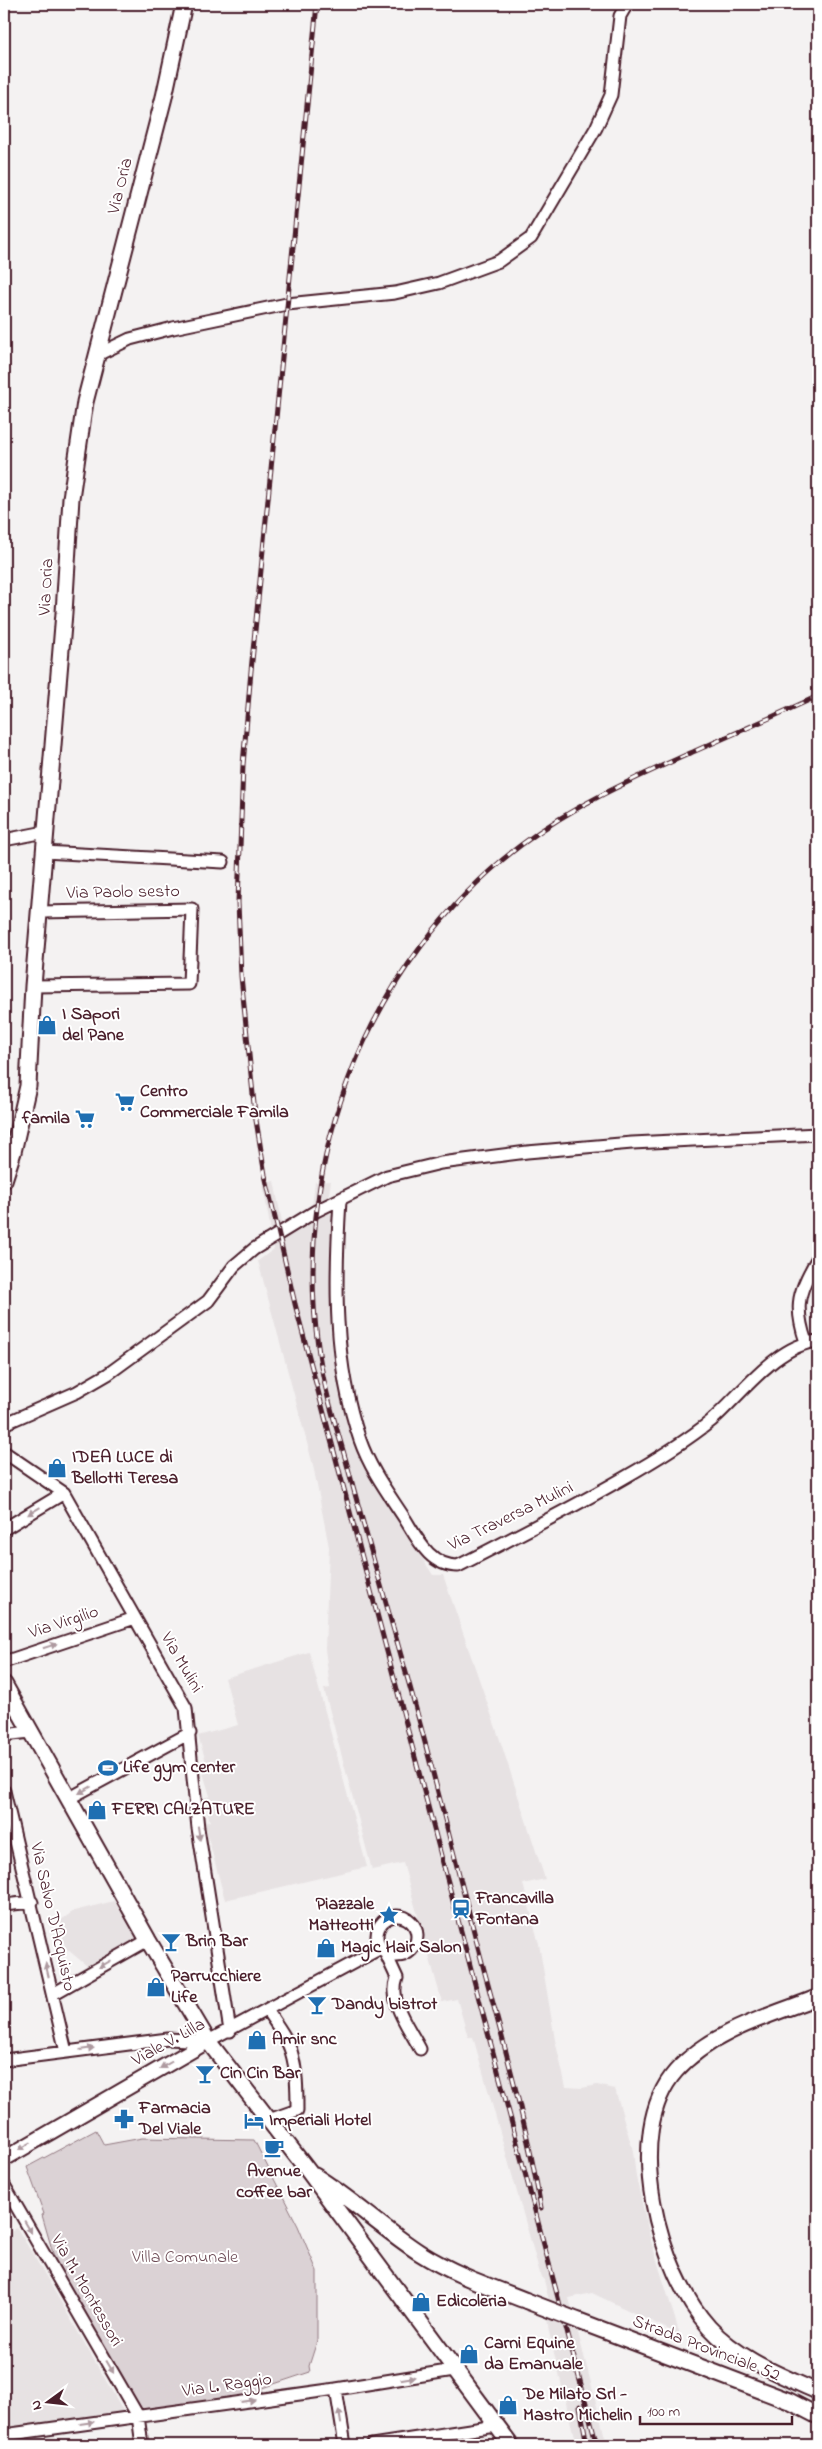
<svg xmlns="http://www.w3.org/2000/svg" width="822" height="2449" font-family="'Indie Flower',sans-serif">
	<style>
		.built { fill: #e7e2e3 }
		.green { fill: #dbd2d5; stroke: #927880 }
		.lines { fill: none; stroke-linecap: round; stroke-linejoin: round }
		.minor-casing { stroke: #4a1f2b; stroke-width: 15 }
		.tertiary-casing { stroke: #4a1f2b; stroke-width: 18 }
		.secondary-casing { stroke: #4a1f2b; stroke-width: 19 }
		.minor { stroke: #fff; stroke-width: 11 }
		.tertiary { stroke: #fff; stroke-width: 14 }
		.secondary { stroke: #fff; stroke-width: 15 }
		.rail-casing { stroke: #4a1f2b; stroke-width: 5 }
		.rail { stroke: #fff; stroke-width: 3; stroke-dasharray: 9; stroke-linecap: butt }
		.secondary-bridge-casing { stroke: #4a1f2b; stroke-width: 19; stroke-linecap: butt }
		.secondary-bridge { stroke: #fff; stroke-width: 15 }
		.oneway { fill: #ae9aa0 }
		.labels { text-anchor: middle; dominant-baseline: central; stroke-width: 4; stroke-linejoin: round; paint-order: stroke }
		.street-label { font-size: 18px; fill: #4a1f2b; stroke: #fff }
		.poi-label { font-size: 18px; font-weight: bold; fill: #4a1f2b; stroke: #fff; text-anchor: start }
		.park-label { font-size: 18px; fill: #6e4c56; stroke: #fff }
	</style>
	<rect width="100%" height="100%" fill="#f4f2f2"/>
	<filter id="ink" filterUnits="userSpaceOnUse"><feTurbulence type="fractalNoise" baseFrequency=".02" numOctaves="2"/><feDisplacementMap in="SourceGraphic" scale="10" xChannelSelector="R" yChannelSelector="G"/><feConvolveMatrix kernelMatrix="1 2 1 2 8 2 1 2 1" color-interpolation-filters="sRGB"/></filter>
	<g filter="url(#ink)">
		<!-- built -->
		<path class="built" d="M274,1181L282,1222L312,1207L315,1182L331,1181L326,1212L333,1215L334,1221L330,1331L335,1370L362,1465L433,1575H443L499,1737L545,1879L523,1884L539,1944L555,2040L566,2087L582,2088L597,2085L615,2089L633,2151L636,2177L651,2241L680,2335L592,2293L569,2298L607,2445H576L549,2332L547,2317L552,2313L544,2280L541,2277L473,2037H468L457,1999L442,2002L403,1863L372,1870L324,1689L330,1688L325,1649L329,1547L313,1465L258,1261L274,1249L263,1185Z
			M309,1652L367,1867L225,1900L204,1822L210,1821L204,1798L210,1796L203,1773L209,1771L198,1736L238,1725L225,1678Z
			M114,1901L136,1938L87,1966L67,1949L59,1934L58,1926L61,1920L74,1911Z
			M17,2228L47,2278L124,2412L4,2429V2236Z"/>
		<!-- green -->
		<path class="green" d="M96,2130L104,2145L142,2138L254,2140L298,2226L317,2271V2341L309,2366L310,2372L262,2388V2394L140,2411L57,2267L42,2215L44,2214L27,2167Z"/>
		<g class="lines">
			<defs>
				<path id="minor" d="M97,355L130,339L173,328L287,304L395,293L439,283L499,261L531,238L596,128L611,95L620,16L627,4
					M4,840L45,832
					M44,852L223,862
					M33,986L189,984L192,909L40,912
					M340,1200C335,1281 333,1362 360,1440C370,1469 388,1493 405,1519C418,1540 430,1566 458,1566C513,1538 568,1510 622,1479C652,1462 684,1443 711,1421C742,1394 776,1345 818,1341
					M806,1342C793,1304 799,1292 818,1257
					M4,1424L77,1392L108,1374L208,1301L234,1266L254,1249L316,1211L387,1176L441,1163L527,1152L632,1143L818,1134
					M4,1452L64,1493L186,1708L198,1828L230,2031
					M4,1529L64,1493
					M4,1662L135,1618
					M4,1735L30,1732
					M4,1791L66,2052
					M68,1799L190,1733
					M4,1905L32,1902
					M377 1936a20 20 0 1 1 40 0a20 20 0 1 1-40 0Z
					M385,1952L397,1978C388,2003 409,2027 420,2049
					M53,1994L148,1940
					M267,2010C275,2023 287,2037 291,2051C297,2070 297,2091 297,2110L269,2120
					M4,2060L168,2039L208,2041L381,1948
					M4,2185L138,2416L142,2445
					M336,2389L345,2445
					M4,2435L336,2389L454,2370
					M372,2445L496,2426"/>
				<path id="tertiary" d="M818,1997C769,2016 712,2031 676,2071C621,2133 659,2272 709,2327C738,2359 780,2375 818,2392
					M4,2159L208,2041"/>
				<path id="secondary" d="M4,1180L13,1152L28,1086L33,986L64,613L71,498L85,402L164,97L184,4
					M4,1684L148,1940L208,2041L309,2172L511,2445
					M315,2176C352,2199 383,2229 420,2253C453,2274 491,2287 527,2301
					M579,2321L789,2401L818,2416"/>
			</defs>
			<!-- minor casing -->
			<use href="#minor" class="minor-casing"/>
			<!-- tertiary casing -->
			<use href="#tertiary" class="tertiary-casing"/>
			<!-- secondary casing -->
			<use href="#secondary" class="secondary-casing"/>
			<!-- minor -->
			<use href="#minor" class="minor"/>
			<!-- tertiary -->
			<use href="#tertiary" class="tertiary"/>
			<!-- secondary -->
			<use href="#secondary" class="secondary"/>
			<defs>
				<path id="rail" d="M317,4L251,671L243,765L238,902L241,976L255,1114L265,1175L295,1304L597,2445
					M541,2208C525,2113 497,2021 473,1928C449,1838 428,1748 402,1659C384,1595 365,1532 348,1468C337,1428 323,1388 318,1346C292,1157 369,961 521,845C574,805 635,778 695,751C736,733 777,715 818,696
					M580,2406L587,2445"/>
			</defs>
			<!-- rail casing -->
			<use href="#rail" class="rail-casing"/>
			<!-- rail -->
			<use href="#rail" class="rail"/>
			<defs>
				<path id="secondary-bridge" d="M527,2301L579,2321"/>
			</defs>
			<!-- secondary-bridge casing -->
			<use href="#secondary-bridge" class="secondary-bridge-casing"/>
			<!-- secondary-bridge -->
			<use href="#secondary-bridge" class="secondary-bridge"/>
		</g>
		<!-- one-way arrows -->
		<defs><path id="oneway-solid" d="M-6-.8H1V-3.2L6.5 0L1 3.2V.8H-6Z" transform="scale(1.25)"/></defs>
		<g class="oneway">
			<use href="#oneway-solid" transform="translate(34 1511) rotate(149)"/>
			<use href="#oneway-solid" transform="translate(50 1646) rotate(-18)"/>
			<use href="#oneway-solid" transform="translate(85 1790) rotate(151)"/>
			<use href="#oneway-solid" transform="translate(199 1833) rotate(81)"/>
			<use href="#oneway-solid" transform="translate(105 1964) rotate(150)"/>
			<use href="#oneway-solid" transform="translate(47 1970) rotate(-103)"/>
			<use href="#oneway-solid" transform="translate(87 2049) rotate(-7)"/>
			<use href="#oneway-solid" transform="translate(166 2065) rotate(150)"/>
			<use href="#oneway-solid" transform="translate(25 2146) rotate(150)"/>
			<use href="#oneway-solid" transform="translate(28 2227) rotate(60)"/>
			<use href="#oneway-solid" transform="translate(110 2367) rotate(60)"/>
			<use href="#oneway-solid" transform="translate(408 2378) rotate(-9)"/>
			<use href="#oneway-solid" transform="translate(248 2401) rotate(-8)"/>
			<use href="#oneway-solid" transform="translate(340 2417) rotate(-99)"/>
			<use href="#oneway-solid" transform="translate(87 2423) rotate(-8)"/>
		</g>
	</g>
	<!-- icons -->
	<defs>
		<symbol id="shop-bare" viewBox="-9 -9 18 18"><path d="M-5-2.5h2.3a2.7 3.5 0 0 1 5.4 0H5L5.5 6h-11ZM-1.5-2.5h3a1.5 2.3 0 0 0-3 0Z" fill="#1f6fb2" stroke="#fff" stroke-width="2.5" paint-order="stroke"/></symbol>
		<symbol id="supermarket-bare" viewBox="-9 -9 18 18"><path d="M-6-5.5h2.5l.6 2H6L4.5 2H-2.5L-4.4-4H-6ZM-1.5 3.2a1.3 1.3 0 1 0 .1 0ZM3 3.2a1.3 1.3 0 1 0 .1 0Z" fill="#1f6fb2" stroke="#fff" stroke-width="2.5" paint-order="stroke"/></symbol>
		<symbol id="stadium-bare" viewBox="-9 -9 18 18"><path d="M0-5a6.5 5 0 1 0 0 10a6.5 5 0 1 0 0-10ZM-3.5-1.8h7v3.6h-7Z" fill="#1f6fb2" stroke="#fff" stroke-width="2.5" paint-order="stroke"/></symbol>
		<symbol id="station-bare" viewBox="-9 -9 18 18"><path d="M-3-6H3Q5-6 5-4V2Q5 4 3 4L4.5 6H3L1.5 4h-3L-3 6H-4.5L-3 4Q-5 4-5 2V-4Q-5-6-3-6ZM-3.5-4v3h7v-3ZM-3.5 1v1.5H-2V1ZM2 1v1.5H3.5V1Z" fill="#1f6fb2" stroke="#fff" stroke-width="2.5" paint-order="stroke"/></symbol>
		<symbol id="sight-bare" viewBox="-9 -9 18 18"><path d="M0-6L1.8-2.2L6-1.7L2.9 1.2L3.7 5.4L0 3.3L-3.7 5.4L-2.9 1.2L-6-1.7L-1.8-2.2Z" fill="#1f6fb2" stroke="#fff" stroke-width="2.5" paint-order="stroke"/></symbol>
		<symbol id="bar-bare" viewBox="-9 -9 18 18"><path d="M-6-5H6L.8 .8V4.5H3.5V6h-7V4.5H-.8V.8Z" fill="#1f6fb2" stroke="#fff" stroke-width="2.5" paint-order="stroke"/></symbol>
		<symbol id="pharmacy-bare" viewBox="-9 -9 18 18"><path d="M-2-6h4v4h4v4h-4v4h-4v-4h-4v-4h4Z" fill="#1f6fb2" stroke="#fff" stroke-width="2.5" paint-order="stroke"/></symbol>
		<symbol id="hotel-bare" viewBox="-9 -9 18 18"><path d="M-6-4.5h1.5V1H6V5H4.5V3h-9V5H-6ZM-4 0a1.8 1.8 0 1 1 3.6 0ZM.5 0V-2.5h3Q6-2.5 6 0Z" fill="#1f6fb2" stroke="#fff" stroke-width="2.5" paint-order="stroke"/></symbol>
		<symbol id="cafe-bare" viewBox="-9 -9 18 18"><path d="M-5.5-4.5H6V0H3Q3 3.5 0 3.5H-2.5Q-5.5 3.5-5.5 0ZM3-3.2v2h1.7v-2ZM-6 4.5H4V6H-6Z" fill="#1f6fb2" stroke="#fff" stroke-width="2.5" paint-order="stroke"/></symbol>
	</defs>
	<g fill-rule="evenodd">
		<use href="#shop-bare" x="33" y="1011" width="28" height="28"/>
		<use href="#supermarket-bare" x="111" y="1088" width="28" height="28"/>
		<use href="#supermarket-bare" x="71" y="1105" width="28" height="28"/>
		<use href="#shop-bare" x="43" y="1454" width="28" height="28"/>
		<use href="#stadium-bare" x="94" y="1754" width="28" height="28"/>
		<use href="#shop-bare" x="83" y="1796" width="28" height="28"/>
		<use href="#station-bare" x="447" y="1895" width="28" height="28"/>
		<use href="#sight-bare" x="375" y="1901" width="28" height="28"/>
		<use href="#bar-bare" x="157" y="1928" width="28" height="28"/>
		<use href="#shop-bare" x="312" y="1934" width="28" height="28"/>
		<use href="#shop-bare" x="142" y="1973" width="28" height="28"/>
		<use href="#bar-bare" x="303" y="1991" width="28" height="28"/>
		<use href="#shop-bare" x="243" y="2026" width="28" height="28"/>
		<use href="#bar-bare" x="191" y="2060" width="28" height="28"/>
		<use href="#pharmacy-bare" x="110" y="2105" width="28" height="28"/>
		<use href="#hotel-bare" x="240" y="2107" width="28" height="28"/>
		<use href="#cafe-bare" x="260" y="2134" width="28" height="28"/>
		<use href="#shop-bare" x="407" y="2288" width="28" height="28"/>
		<use href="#shop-bare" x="455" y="2340" width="28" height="28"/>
		<use href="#shop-bare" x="494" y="2391" width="28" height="28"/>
	</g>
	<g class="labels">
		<!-- street labels -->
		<g class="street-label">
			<text transform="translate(121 186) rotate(-76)">Via Oria</text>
			<text transform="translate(47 587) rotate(-87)">Via Oria</text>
			<text transform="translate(123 893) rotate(-1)">Via Paolo sesto</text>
			<text transform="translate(511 1517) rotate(-26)">Via Traversa Mulini</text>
			<text transform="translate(64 1623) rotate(-18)">Via Virgilio</text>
			<text transform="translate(181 1663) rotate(60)">Via Mulini</text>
			<text transform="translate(52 1917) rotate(77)">Via Salvo D'Acquisto</text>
			<text transform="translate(169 2043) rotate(-29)">Viale V. Lilla</text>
			<text transform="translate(86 2291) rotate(60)">Via M. Montessori</text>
			<text transform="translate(706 2349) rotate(21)">Strada Provinciale 52</text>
			<text transform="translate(227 2386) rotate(-8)">Via L. Raggio</text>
		</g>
		<!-- poi labels -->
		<g class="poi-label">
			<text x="62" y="1015">I Sapori<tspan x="62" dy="21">del Pane</tspan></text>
			<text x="140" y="1092">Centro<tspan x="140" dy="21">Commerciale Famila</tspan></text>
			<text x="70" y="1119" text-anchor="end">famila</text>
			<text x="72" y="1458">IDEA LUCE di<tspan x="72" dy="21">Bellotti Teresa</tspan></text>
			<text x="123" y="1768">Life gym center</text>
			<text x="112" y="1810">FERRI CALZATURE</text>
			<text x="476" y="1899">Francavilla<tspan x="476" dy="21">Fontana</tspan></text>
			<text x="374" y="1905" text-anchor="end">Piazzale<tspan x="374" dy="21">Matteotti</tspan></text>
			<text x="186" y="1942">Brin Bar</text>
			<text x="341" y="1948">Magic Hair Salon</text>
			<text x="171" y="1977">Parrucchiere<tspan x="171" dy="21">Life</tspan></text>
			<text x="332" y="2005">Dandy bistrot</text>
			<text x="272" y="2040">Amir snc</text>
			<text x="220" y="2074">Cin Cin Bar</text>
			<text x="139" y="2109">Farmacia<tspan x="139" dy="21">Del Viale</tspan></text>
			<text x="269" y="2121">Imperiali Hotel</text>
			<text x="274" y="2172" text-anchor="middle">Avenue<tspan x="274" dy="21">coffee bar</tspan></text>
			<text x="436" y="2302">Edicoleria</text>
			<text x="484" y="2344">Carni Equine<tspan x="484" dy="21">da Emanuale</tspan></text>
			<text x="523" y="2395">De Milato Srl -<tspan x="523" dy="21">Mastro Michelin</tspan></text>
		</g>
		<!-- park labels -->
		<g class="park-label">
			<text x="185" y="2258">Villa Comunale</text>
		</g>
	</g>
	<!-- margin -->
	<rect width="822" height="2449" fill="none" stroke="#fff" stroke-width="20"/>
	<rect x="10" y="10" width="802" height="2429" fill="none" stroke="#4a1f2b" stroke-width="2" filter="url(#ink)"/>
	<!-- north arrow -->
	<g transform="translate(48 2402) rotate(255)" stroke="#ffffff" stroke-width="4" paint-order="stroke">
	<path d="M0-4L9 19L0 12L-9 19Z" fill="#4a1f2b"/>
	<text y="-8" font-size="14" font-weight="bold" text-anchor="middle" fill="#4a1f2b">N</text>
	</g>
	<!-- scale -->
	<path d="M640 2416v8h152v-8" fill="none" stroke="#4a1f2b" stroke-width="2.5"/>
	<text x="647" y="2416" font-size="15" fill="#4a1f2b" stroke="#ffffff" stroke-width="4" paint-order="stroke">100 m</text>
</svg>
